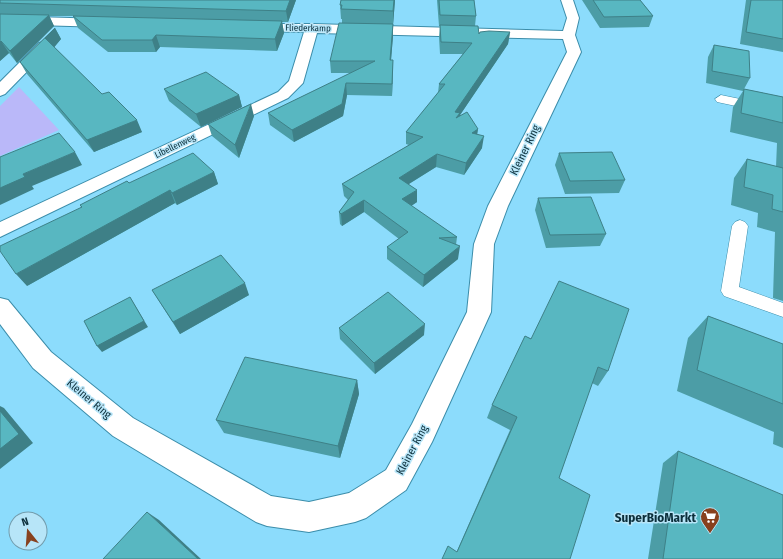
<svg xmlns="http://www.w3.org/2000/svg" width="783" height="559" font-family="'Fira Sans Condensed',sans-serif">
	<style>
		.green { fill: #bab8f9 }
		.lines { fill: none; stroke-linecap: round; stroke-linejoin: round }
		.service-casing { stroke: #3b8daa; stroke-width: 1 }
		.minor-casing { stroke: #3b8daa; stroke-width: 2 }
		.service { fill: #fff; fill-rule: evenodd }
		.minor { fill: #fff; fill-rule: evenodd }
		.wall { fill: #4c9da6 }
		.shaded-wall { fill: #3e8087 }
		.building { fill: #58b7c1; stroke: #3e8087 }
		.labels { text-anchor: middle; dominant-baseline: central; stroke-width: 3; stroke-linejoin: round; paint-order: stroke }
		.far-street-label { font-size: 9px; fill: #0c2f3b; stroke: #b7e5f8 }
		.street-label { font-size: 11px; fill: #0c2f3b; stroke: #b7e5f8 }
		.near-poi-label { font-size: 13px; font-weight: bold; fill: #0c2f3b; stroke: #b7e5f8; text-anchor: end }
	</style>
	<rect width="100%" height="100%" fill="#8cdcfc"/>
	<!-- green -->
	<path class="green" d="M19,87L59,130L0,156V106Z"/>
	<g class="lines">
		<defs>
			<path id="service" d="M721,95L783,108V116L717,102L715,99Z
				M740,220L745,222L748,226L739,287L783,303V317L724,296L721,291L732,226L735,222Z"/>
			<path id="minor" d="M561,0H573L579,18L575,35L581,52L508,206L494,244L491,312L432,442L406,490L366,518L355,522L309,532L267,526L256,522L113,436L33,368L0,324V298L8,300L51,352L133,418L271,496L309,502L349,493L386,470L412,424L467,312L474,244L488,206L567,52L563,39L317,33L303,83L288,98L0,237V222L278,92L289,81L304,32L254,31L249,30L248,27L249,24H312L563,31L567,18Z
				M0,16L105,19L111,23L105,27L0,24Z
				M44,42L49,43L51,46L49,49L5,94L0,96V82L39,43Z"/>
		</defs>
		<!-- service casing -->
		<use href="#service" class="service-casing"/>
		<!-- minor casing -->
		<use href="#minor" class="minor-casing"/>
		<!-- service -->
		<use href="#service" class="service"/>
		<!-- minor -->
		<use href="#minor" class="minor"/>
	</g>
	<!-- wall -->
	<path class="wall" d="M0,0H296L288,22H282L284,33L277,51L160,47L156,52H108L78,28L73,16H49L54,26L17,63L9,53L0,61Z
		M341,0H395L393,25V36L391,60H393L392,96L347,95L343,116L294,142L270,125L268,113L351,73H331L330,61L342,23V19H341L340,5Z
		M437,0H474L476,16L475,26L479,34L510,32L508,44L460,115V116L478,129L477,134L482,148L464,175L436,167L409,184L417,202L411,206L457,237L456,245L458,259L423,287L387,259V247L399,239L364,212L342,226L340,224L339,212L348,200L344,196L342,184L409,145L406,144V132L438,93L439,84L463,54H440L439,37L440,26H439Z
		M582,0H640L653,16L649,27L600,28Z
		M746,0H783V52L740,44Z
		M55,28L61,39L54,47L102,94L142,132L94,152L27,74L20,62Z
		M714,45L750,78L744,89L783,97V301L773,298L775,232L757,227L758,213L731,205L734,178L747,159L776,167L777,143L730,132L733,107L743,91L706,83L708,57Z
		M164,89L239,95L242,107L201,127L169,101Z
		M254,116L239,158L212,136L208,124Z
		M559,153L625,180L619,193L565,194L555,165Z
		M214,172L218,184L177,205L175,203L27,286L81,207L80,205L129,183Z
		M538,198L606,234L600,246L546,248L535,210Z
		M152,290L249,295L180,334Z
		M708,316L783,344V448L773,444L774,432L677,391L688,338Z
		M339,328L424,335L375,374L340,339Z
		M525,336L608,371L598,386L592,383L559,478L457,551L510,430L487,418L492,405Z
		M357,380L359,394L340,458L224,433L216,420Z
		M678,451L783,559H648L663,463Z"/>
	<!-- shaded-wall -->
	<path class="shaded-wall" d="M290,0H296L288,22L286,11Z
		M394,0H395L393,25V11Z
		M49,15L54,26L17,63L10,51Z
		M282,21L284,33L277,51L275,39Z
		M393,24V36L390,72V60Z
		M55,28L61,39L52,50L45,38Z
		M510,32L508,44L460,115L458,125L455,112Z
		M156,35L160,47L156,52L152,40Z
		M1,41L9,53L0,61V42Z
		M393,60V72L392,96V84Z
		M346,83L347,95L343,116L294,142L292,130Z
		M239,95L242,107L201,127L196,114Z
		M251,104L254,116L239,158L235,145Z
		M137,120L142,132L94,152L87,140Z
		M478,129L476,141L472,133Z
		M484,136L482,148L464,175L466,163Z
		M75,152L82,165L32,186L34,189L0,205V188L23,174Z
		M437,154L436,167L399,190V178Z
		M214,172L218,184L177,205L172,193Z
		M170,190L175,203L27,286L16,274Z
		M417,190V202L402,212V199Z
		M364,200V212L342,226L341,214Z
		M460,246L458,259L423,287L424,275Z
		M245,283L249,295L180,334L173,322Z
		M130,297L148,327L102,352L97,346Z
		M425,324L424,335L375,374L374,363Z
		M357,380L359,394L340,458L338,446Z
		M0,406L4,408L33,443L0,469Z
		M147,512L159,520L201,559H198Z"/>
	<!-- building -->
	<path class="building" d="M0,0H290L286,11L0,3Z
		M341,0H394L393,11L341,9L342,5H340Z
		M439,0H474L476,16L440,15Z
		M593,0H640L653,16L604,17Z
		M751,0H783V39L746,32Z
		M0,14L49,15L10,51L1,41L0,42Z
		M73,16L282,21L275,39L156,35L152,40H102Z
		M339,23L393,24L390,60H393L392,84L346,83L342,104L292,130L268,113L375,61H330Z
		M440,25L478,26L479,34L480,32L489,31L510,32L455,112L460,113L456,118L467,112L478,129L472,133L484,136L466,163L437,154L399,178L417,190L402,199L457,237L439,238L460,246L424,275L387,247L408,232L364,200L341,214L339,212L354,192L342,184L423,137L406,132L445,84H439L472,43L441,42Z
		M55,28L45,38L102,94L109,92L137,120L87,140L20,62Z
		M714,45L749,51L750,78L712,71Z
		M206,72L239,95L196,114L164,89Z
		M744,89L783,97V123L741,113Z
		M251,104L235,145L208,124Z
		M59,133L75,152L23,174L25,177L0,188V157Z
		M612,152L625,180L570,181L559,153Z
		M193,153L214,172L172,193L170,190L16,274L0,251V246L82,207L80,205L127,181L129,183Z
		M747,159L783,168V212L772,209L773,195L744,187Z
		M591,197L606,234L550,235L538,198Z
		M221,255L245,283L173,322L152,290Z
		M559,281L629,309L608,371L598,367L559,478L590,495L570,559H442L448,546L457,552L517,417L492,405L525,336L531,339Z
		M388,292L425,324L374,363L339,328Z
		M130,297L144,321L97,346L84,321Z
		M708,316L783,344V404L697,370Z
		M245,357L357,380L338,446L216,420Z
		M0,411L19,434L0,449Z
		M678,451L783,495V559H663Z
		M147,512L198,559H103Z"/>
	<!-- icons -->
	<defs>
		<symbol id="supermarket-pin" viewBox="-11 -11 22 30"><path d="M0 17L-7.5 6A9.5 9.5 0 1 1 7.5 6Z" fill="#88411e" stroke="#b7e5f8"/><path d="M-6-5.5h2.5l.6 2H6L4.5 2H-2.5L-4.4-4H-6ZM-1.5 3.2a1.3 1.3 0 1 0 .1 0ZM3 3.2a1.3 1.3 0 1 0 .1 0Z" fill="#fff"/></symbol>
	</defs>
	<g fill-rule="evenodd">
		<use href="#supermarket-pin" x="699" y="506" width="22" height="30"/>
	</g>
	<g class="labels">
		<!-- far-street labels -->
		<g class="far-street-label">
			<text transform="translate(308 28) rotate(1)">Fliederkamp</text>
			<text transform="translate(175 146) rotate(-26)">Libellenweg</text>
		</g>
		<!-- street labels -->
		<g class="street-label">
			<text transform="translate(525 150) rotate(-64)">Kleiner Ring</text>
			<text transform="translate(89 399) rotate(40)">Kleiner Ring</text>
			<text transform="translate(412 450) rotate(-62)">Kleiner Ring</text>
		</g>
		<!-- near-poi labels -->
		<g class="near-poi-label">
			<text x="696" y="517">SuperBioMarkt</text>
		</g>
	</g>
	<!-- north arrow -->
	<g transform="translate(28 531) rotate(343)"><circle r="19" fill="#b7e5f8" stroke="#739cac"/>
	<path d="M0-3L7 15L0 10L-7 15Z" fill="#88411e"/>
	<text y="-6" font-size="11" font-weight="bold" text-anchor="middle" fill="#0c2f3b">N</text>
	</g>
</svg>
